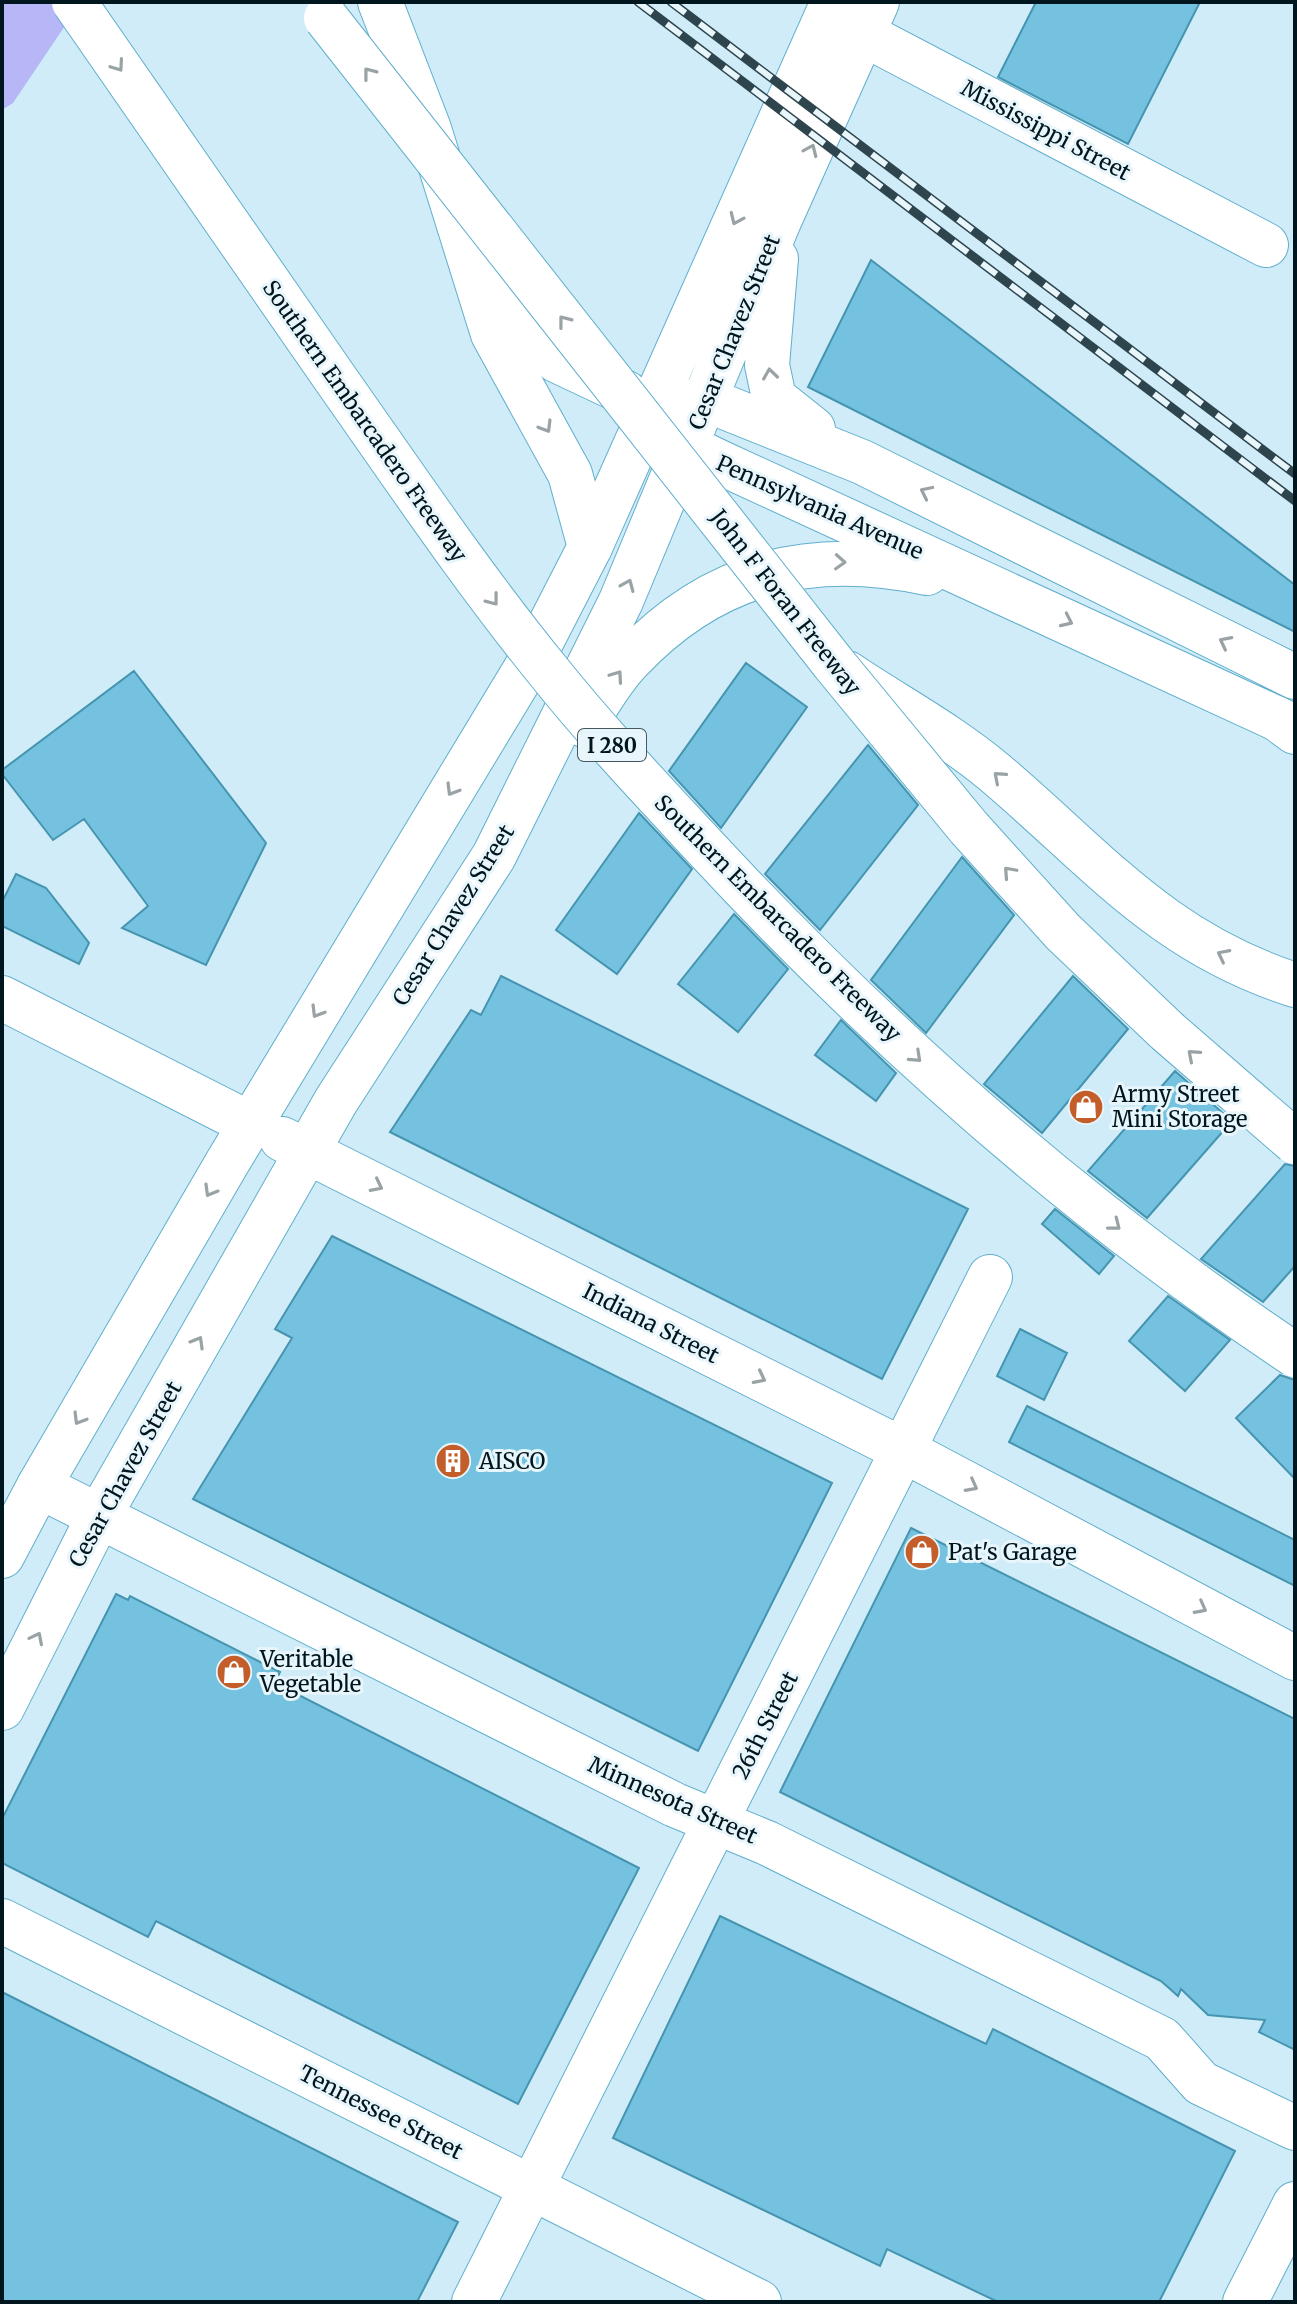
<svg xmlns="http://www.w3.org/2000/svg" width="1297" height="2304" font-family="Merriweather,serif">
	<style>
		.green { fill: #b7b7f7 }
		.building { fill: #74c2df; stroke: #4594b0; stroke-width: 2 }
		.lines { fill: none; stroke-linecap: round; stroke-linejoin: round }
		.minor-casing { stroke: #61afcc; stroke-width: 46 }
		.major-casing { stroke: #61afcc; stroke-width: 46 }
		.highway-casing { stroke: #61afcc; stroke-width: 46 }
		.minor { stroke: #fff; stroke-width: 44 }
		.major { stroke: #fff; stroke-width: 44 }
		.highway { stroke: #fff; stroke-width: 44 }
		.rail-casing { stroke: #2e454e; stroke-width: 9 }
		.rail { stroke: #e8f6fc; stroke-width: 6; stroke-dasharray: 18; stroke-linecap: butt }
		.highway-bridge-casing { stroke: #61afcc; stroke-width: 46; stroke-linecap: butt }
		.highway-bridge { stroke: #fff; stroke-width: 44 }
		.oneway { stroke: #99a2a5 }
		.labels { text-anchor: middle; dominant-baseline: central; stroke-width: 6; stroke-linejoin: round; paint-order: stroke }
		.shield { fill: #e8f6fc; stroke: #465961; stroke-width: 2 }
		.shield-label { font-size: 20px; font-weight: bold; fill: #00161e }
		.street-label { font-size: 22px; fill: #00161e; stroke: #e8f6fc }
		.poi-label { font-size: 22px; fill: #00161e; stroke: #e8f6fc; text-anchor: start }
	</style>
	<rect width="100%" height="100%" fill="#cfecf8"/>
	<!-- green -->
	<path class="green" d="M2,2H81L13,103L2,110Z"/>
	<!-- building -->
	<path class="building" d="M1036,2H1200L1128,144L998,77Z
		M871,260L1295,585V632L808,387Z
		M746,663L807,707L721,828L669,771Z
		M134,671L266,843L206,965L122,928L148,906L84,819L53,840L2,774V770Z
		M868,745L918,805L820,930L765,874Z
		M639,813L692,869L617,974L556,930Z
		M962,857L1014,915L926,1033L871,980Z
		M16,874L46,888L89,943L79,964L2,926V902Z
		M734,914L788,969L738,1032L678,984Z
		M501,976L968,1209L882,1379L390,1132L471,1010L481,1015Z
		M1073,976L1128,1029L1042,1133L984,1084Z
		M841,1020L896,1073L876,1101L815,1055Z
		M1175,1071L1232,1121L1147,1218L1088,1171Z
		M1285,1164L1295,1166V1266L1263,1302L1201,1259Z
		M1055,1209L1114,1256L1099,1274L1042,1224Z
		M332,1236L832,1483L698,1751L193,1499L292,1338L275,1329Z
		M1168,1296L1230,1340L1185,1391L1129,1341Z
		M1020,1329L1067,1353L1044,1400L997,1376Z
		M1280,1375L1295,1380V1479L1236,1418Z
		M1027,1406L1295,1540V1586L1009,1442Z
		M911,1528L1295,1719V2050L1259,2032L1265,2020L1208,2015L1181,1989L1178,1996L1161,1981L780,1792Z
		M116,1594L128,1600L130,1596L280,1672L275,1683L639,1868L518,2104L156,1921L148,1937L2,1863V1819Z
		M720,1916L986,2044L993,2029L1235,2151L1159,2302H998L887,2249L880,2266L613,2138Z
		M2,1992L458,2222L417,2302H2Z"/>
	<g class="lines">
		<defs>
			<path id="minor" d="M829,16L1266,245
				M2,998L250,1124
				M39,1486L675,1805L767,1843L1162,2039L1201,2083L1295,2128
				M2,1921L759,2302
				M474,2302L990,1277
				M1245,2302L1295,2204"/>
			<path id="major" d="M776,259L767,365L774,398L813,429
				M678,403L707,400L862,462L1295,677
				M669,425L688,447L719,462L1295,727
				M584,725C598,704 612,678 630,660C713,572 810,548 927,573
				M282,1139L903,1450L1295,1658
				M2,1556L39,1486L227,1163L537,650L590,547L833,2
				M2,1708L99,1516L336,1101L494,856L621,601L779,221L877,2"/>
			<path id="highway" d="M380,2L429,129L493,334L570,474L590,547
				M484,288L556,360L626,393
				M847,673C896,706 950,735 994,772C1097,859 1161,942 1295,985
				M1276,718L1295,732"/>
		</defs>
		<!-- minor casing -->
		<use href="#minor" class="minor-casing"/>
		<!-- major casing -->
		<use href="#major" class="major-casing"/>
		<!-- highway casing -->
		<use href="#highway" class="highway-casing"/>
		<!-- minor -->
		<use href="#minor" class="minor"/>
		<!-- major -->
		<use href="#major" class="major"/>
		<!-- highway -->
		<use href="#highway" class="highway"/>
		<defs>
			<path id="rail" d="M638,2L1295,501
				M671,2L1295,474"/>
		</defs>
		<!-- rail casing -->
		<use href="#rail" class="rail-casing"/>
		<!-- rail -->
		<use href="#rail" class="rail"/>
		<defs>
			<path id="highway-bridge" d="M74,2C162,128 250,254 337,381C406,479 473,579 549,672C597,732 650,788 702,844C880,1036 1077,1210 1295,1355
				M326,18L834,664L969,828L1063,932L1167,1031L1295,1142"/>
		</defs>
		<!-- highway-bridge casing -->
		<use href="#highway-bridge" class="highway-bridge-casing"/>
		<!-- highway-bridge -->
		<use href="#highway-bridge" class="highway-bridge"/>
	</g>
	<!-- one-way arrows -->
	<defs><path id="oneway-chevron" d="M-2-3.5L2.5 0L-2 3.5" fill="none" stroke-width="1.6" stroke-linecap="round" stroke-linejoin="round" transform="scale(2)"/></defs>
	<g class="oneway">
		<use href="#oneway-chevron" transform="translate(118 66) rotate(55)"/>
		<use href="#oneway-chevron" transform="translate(369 73) rotate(-128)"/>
		<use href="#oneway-chevron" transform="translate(811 150) rotate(-66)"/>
		<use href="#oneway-chevron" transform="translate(736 219) rotate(114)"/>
		<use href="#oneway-chevron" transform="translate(564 321) rotate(-128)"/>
		<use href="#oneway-chevron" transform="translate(770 374) rotate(-98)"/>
		<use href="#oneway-chevron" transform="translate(546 427) rotate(59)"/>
		<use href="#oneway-chevron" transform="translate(926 492) rotate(-154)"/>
		<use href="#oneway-chevron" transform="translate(840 562) rotate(3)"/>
		<use href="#oneway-chevron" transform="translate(628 585) rotate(-67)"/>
		<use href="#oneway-chevron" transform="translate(493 600) rotate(52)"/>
		<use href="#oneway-chevron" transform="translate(1067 621) rotate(25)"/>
		<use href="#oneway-chevron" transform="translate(1225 642) rotate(-153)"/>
		<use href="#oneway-chevron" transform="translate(617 676) rotate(-55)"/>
		<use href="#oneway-chevron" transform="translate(999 777) rotate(-139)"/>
		<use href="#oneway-chevron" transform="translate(452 790) rotate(121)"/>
		<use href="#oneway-chevron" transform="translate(1009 872) rotate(-132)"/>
		<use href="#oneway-chevron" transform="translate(1223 955) rotate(-153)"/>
		<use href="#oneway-chevron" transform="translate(317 1012) rotate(121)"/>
		<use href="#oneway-chevron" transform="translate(1193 1055) rotate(-139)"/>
		<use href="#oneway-chevron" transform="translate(916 1057) rotate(43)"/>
		<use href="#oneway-chevron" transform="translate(377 1186) rotate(27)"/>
		<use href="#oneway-chevron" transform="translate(210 1191) rotate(120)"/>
		<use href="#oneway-chevron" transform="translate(1115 1225) rotate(38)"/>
		<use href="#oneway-chevron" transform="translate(198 1342) rotate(-60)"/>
		<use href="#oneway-chevron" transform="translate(760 1378) rotate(27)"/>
		<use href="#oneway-chevron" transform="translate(79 1419) rotate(121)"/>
		<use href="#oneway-chevron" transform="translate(972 1486) rotate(28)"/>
		<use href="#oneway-chevron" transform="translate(1201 1608) rotate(28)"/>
		<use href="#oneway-chevron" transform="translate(37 1638) rotate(-63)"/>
	</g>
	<!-- icons -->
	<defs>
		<symbol id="shop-disc" viewBox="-11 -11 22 22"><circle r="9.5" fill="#c35e2b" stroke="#e8f6fc"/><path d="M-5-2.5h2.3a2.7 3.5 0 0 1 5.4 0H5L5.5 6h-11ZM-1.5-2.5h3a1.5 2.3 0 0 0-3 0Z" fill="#fff"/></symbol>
		<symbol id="building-disc" viewBox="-11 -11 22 22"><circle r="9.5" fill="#c35e2b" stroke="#e8f6fc"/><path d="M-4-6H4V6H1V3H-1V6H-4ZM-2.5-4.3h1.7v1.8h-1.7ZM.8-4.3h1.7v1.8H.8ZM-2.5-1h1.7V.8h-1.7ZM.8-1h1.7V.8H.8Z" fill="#fff"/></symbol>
	</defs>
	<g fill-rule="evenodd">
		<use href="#shop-disc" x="1066" y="1087" width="40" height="40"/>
		<use href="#building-disc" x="433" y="1441" width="40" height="40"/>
		<use href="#shop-disc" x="902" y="1532" width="40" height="40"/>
		<use href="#shop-disc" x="214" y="1652" width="40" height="40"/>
	</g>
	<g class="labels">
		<!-- shield labels -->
		<rect class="shield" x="578" y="729" width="68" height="32" rx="6"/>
		<g class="shield-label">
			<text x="612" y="745">I 280</text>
		</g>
		<!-- street labels -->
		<g class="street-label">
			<text transform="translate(1046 130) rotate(28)">Mississippi Street</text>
			<text transform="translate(734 332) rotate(-68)">Cesar Chavez Street</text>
			<text transform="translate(365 421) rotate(55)">Southern Embarcadero Freeway</text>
			<text transform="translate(820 507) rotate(24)">Pennsylvania Avenue</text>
			<text transform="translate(786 602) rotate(52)">John F Foran Freeway</text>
			<text transform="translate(453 915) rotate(-58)">Cesar Chavez Street</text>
			<text transform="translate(778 918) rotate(45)">Southern Embarcadero Freeway</text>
			<text transform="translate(651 1323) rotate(27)">Indiana Street</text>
			<text transform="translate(125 1474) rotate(-61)">Cesar Chavez Street</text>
			<text transform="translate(765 1725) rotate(-63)">26th Street</text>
			<text transform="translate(673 1800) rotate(24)">Minnesota Street</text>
			<text transform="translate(381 2112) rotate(27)">Tennessee Street</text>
		</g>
		<!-- poi labels -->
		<g class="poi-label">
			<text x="1112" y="1094">Army Street<tspan x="1112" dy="25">Mini Storage</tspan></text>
			<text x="479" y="1461">AISCO</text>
			<text x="948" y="1552">Pat's Garage</text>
			<text x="260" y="1659">Veritable<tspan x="260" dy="25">Vegetable</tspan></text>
		</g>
	</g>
	<!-- border -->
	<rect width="1297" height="2304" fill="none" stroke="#00161e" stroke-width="8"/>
</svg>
